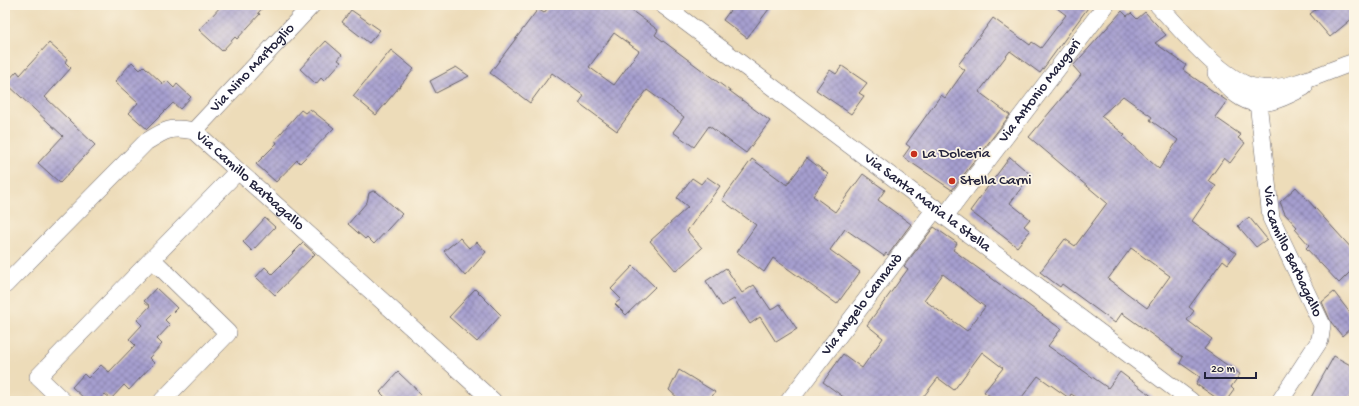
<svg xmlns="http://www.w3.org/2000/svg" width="1359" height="406" font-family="'Gochi Hand',sans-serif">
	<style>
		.building { fill: url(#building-cross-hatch); fill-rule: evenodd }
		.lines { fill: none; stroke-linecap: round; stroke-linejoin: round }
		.minor-casing { stroke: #696367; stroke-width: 18 }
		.minor { stroke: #fff; stroke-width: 17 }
		.poi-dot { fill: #c8321e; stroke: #fcf5e5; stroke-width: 1.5 }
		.labels { text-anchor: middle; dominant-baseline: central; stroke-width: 3.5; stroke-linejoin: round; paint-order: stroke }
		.street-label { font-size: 15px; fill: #22223b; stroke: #fcf5e5 }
		.poi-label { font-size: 15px; fill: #22223b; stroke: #fcf5e5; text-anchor: start }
	</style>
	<defs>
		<pattern id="building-cross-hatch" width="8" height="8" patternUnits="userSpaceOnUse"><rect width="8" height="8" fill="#a69fcf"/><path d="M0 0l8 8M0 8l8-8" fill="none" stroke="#8781a9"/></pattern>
	</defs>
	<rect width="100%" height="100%" fill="#fcf5e5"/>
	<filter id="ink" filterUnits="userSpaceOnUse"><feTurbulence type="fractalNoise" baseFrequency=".025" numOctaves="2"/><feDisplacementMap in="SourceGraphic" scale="8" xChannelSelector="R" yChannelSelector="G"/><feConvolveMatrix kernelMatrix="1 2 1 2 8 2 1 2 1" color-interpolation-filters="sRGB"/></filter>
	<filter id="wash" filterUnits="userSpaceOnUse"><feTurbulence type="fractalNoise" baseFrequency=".012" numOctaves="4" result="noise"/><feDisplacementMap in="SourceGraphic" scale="16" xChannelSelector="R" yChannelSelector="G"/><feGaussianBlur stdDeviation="0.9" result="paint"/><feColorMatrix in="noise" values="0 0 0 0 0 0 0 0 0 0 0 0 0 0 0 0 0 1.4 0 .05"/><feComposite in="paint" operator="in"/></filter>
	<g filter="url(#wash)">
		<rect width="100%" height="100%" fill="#eddcb9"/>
		<g id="blocks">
			<!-- building -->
			<path class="building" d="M222,5H265L258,13L260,14L237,39L235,37L222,51L199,30Z
				M550,5H624L658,30L655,35L770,121L746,153L709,126L694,147L673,132L684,117L647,90L617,131L579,103L584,96L552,73L530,103L490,73L538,9L544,13ZM614,33L639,51L614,85L589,67Z
				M734,5H772L747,38L723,20Z
				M1053,5H1090L1040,73L1010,51L979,92L1010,115L952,190L903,157L910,147L906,144L941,95L945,98L965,70L958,65L993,18L1030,45L1032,42L1041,48L1066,15Z
				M1321,5H1354V17L1330,37L1310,14Z
				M351,10L380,30L369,43L342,22Z
				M1122,11L1127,16L1131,13L1137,19L1145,12L1166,35L1155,43L1186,65L1183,70L1227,101L1215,117L1241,135L1238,138L1245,143L1230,163L1224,158L1208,181L1216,186L1192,221L1236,253L1228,264L1223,260L1189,307L1194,311L1187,320L1212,339L1204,349L1240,374L1231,387L1234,390L1226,401H1221L1196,384L1200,377L1180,363L1183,357L1122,313L1115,323L1062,284L1060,287L1040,272L1065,239L1075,246L1107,203L1029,137L1081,75L1073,66ZM1123,96L1152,117L1150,120L1178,140L1159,169L1123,137L1125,135L1101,116ZM1131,248L1170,276L1147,308L1108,279Z
				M326,41L342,55L338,60L341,62L324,81L321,78L316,84L300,69Z
				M49,43L67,59L65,62L71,68L45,97L95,145L60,183L38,163L63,136L6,83L17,71L20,75Z
				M391,50L414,69L376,115L353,96Z
				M132,62L140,70L144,66L163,84L167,81L174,88L177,84L191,97L180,109L173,103L147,129L129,113L138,103L115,82Z
				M842,66L867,83L859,93L864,96L851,114L816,90L830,70L836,74Z
				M456,67L469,76L436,93L430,81Z
				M310,109L334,128L300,163L297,160L276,182L256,164L277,143L275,140L301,110L305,113Z
				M1010,157L1031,175L1010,203L1030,219L1024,226L1030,231L1017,247L970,211Z
				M807,158L828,174L813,196L835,212L863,174L885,190L878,200L911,224L888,255L886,253L884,256L845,229L830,250L860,272L837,304L773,258L764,272L737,252L756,225L722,200L752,159L787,185Z
				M707,177L720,186L687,231L702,248L676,271L650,241L688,207L677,198L692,178L701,184Z
				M1296,187L1354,251V268L1339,283L1306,248L1309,245L1295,229L1297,227L1285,214L1280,202Z
				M373,191L377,192L402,214L374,244L367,237L365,239L348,224L367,202L369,193Z
				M1249,217L1267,239L1256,247L1238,226Z
				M265,218L275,227L252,251L243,242Z
				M934,227L957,243L953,250L1061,329L1048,346L1108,388L1120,372L1158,401H1082L1071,394L1069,398L1038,376L1019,401H998L984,392L1003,368L982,352L954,390L938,378L920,401H849L823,382L843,354L862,368L883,338L867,325L908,269L904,266ZM943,274L985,307L967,331L924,300Z
				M460,238L469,248L477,242L486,252L465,276L444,251Z
				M303,243L315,254L275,295L256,277L265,267L272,274Z
				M633,266L655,287L626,315L615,304L621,299L611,289Z
				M726,268L742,293L754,285L771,310L780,304L797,329L776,342L760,317L750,324L734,299L722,306L706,281Z
				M156,288L177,308L165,320L170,325L157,339L162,344L149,358L154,363L129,390L124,385L111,399L105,394L98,401H87L72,387L84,374L88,378L101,365L109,372L135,345L129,339L142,325L137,320L150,306L144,301Z
				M475,289L501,315L477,342L449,317Z
				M1334,292L1354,318V325L1342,336L1331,322L1322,302Z
				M1334,356L1354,367V391L1348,401H1309Z
				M679,370L715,392L709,401H681L669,390Z
				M398,372L421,394L415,401H389L380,392Z"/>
		</g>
	</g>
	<g filter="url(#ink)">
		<use href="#blocks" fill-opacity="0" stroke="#696367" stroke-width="1"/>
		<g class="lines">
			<defs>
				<g id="minor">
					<path id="s1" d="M663,5L1191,401"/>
					<path d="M1158,5C1181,29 1226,86 1260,88C1289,91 1327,71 1354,62"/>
					<path d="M1216,73C1246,112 1263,109 1304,87"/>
					<path id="s2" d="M1260,88L1257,93L1271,218L1322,325L1320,340L1280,401"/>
					<path id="s3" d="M194,131L312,5"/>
					<path id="s4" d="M945,216L1106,5"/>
					<path d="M152,259L238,171"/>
					<path id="s5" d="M5,285L146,142C165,130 170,126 194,131L493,401"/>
					<path d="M63,401L38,377L152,259L228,333L162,401"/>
					<path id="s6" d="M789,401L936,208"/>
				</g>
			</defs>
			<!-- minor casing -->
			<use href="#minor" class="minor-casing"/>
			<!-- minor -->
			<use href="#minor" class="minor"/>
		</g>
	</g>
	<!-- markers -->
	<g class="poi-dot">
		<circle cx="914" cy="154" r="4"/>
		<circle cx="952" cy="181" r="4"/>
	</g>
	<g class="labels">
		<!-- street labels -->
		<g class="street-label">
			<text stroke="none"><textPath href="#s3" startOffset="86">Via Nino Martoglio</textPath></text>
			<text stroke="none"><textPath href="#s4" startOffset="157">Via Antonio Maugeri</textPath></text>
			<text stroke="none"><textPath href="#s5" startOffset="327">Via Camillo Barbagallo</textPath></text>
			<text stroke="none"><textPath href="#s1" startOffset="330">Via Santa Maria la Stella</textPath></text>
			<text stroke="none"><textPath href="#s2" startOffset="170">Via Camillo Barbagallo</textPath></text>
			<text stroke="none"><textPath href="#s6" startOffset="121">Via Angelo Cannavò</textPath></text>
		</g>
		<!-- poi labels -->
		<g class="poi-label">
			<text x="922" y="154">La Dolceria</text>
			<text x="960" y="181">Stella Carni</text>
		</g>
	</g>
	<!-- margin -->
	<rect width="1359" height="406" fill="none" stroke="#fcf5e5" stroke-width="20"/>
	<!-- scale -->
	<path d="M1205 372v6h51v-6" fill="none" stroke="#22223b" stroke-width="2"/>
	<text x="1211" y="372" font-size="12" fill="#22223b" stroke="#fcf5e5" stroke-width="3" paint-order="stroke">20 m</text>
</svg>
